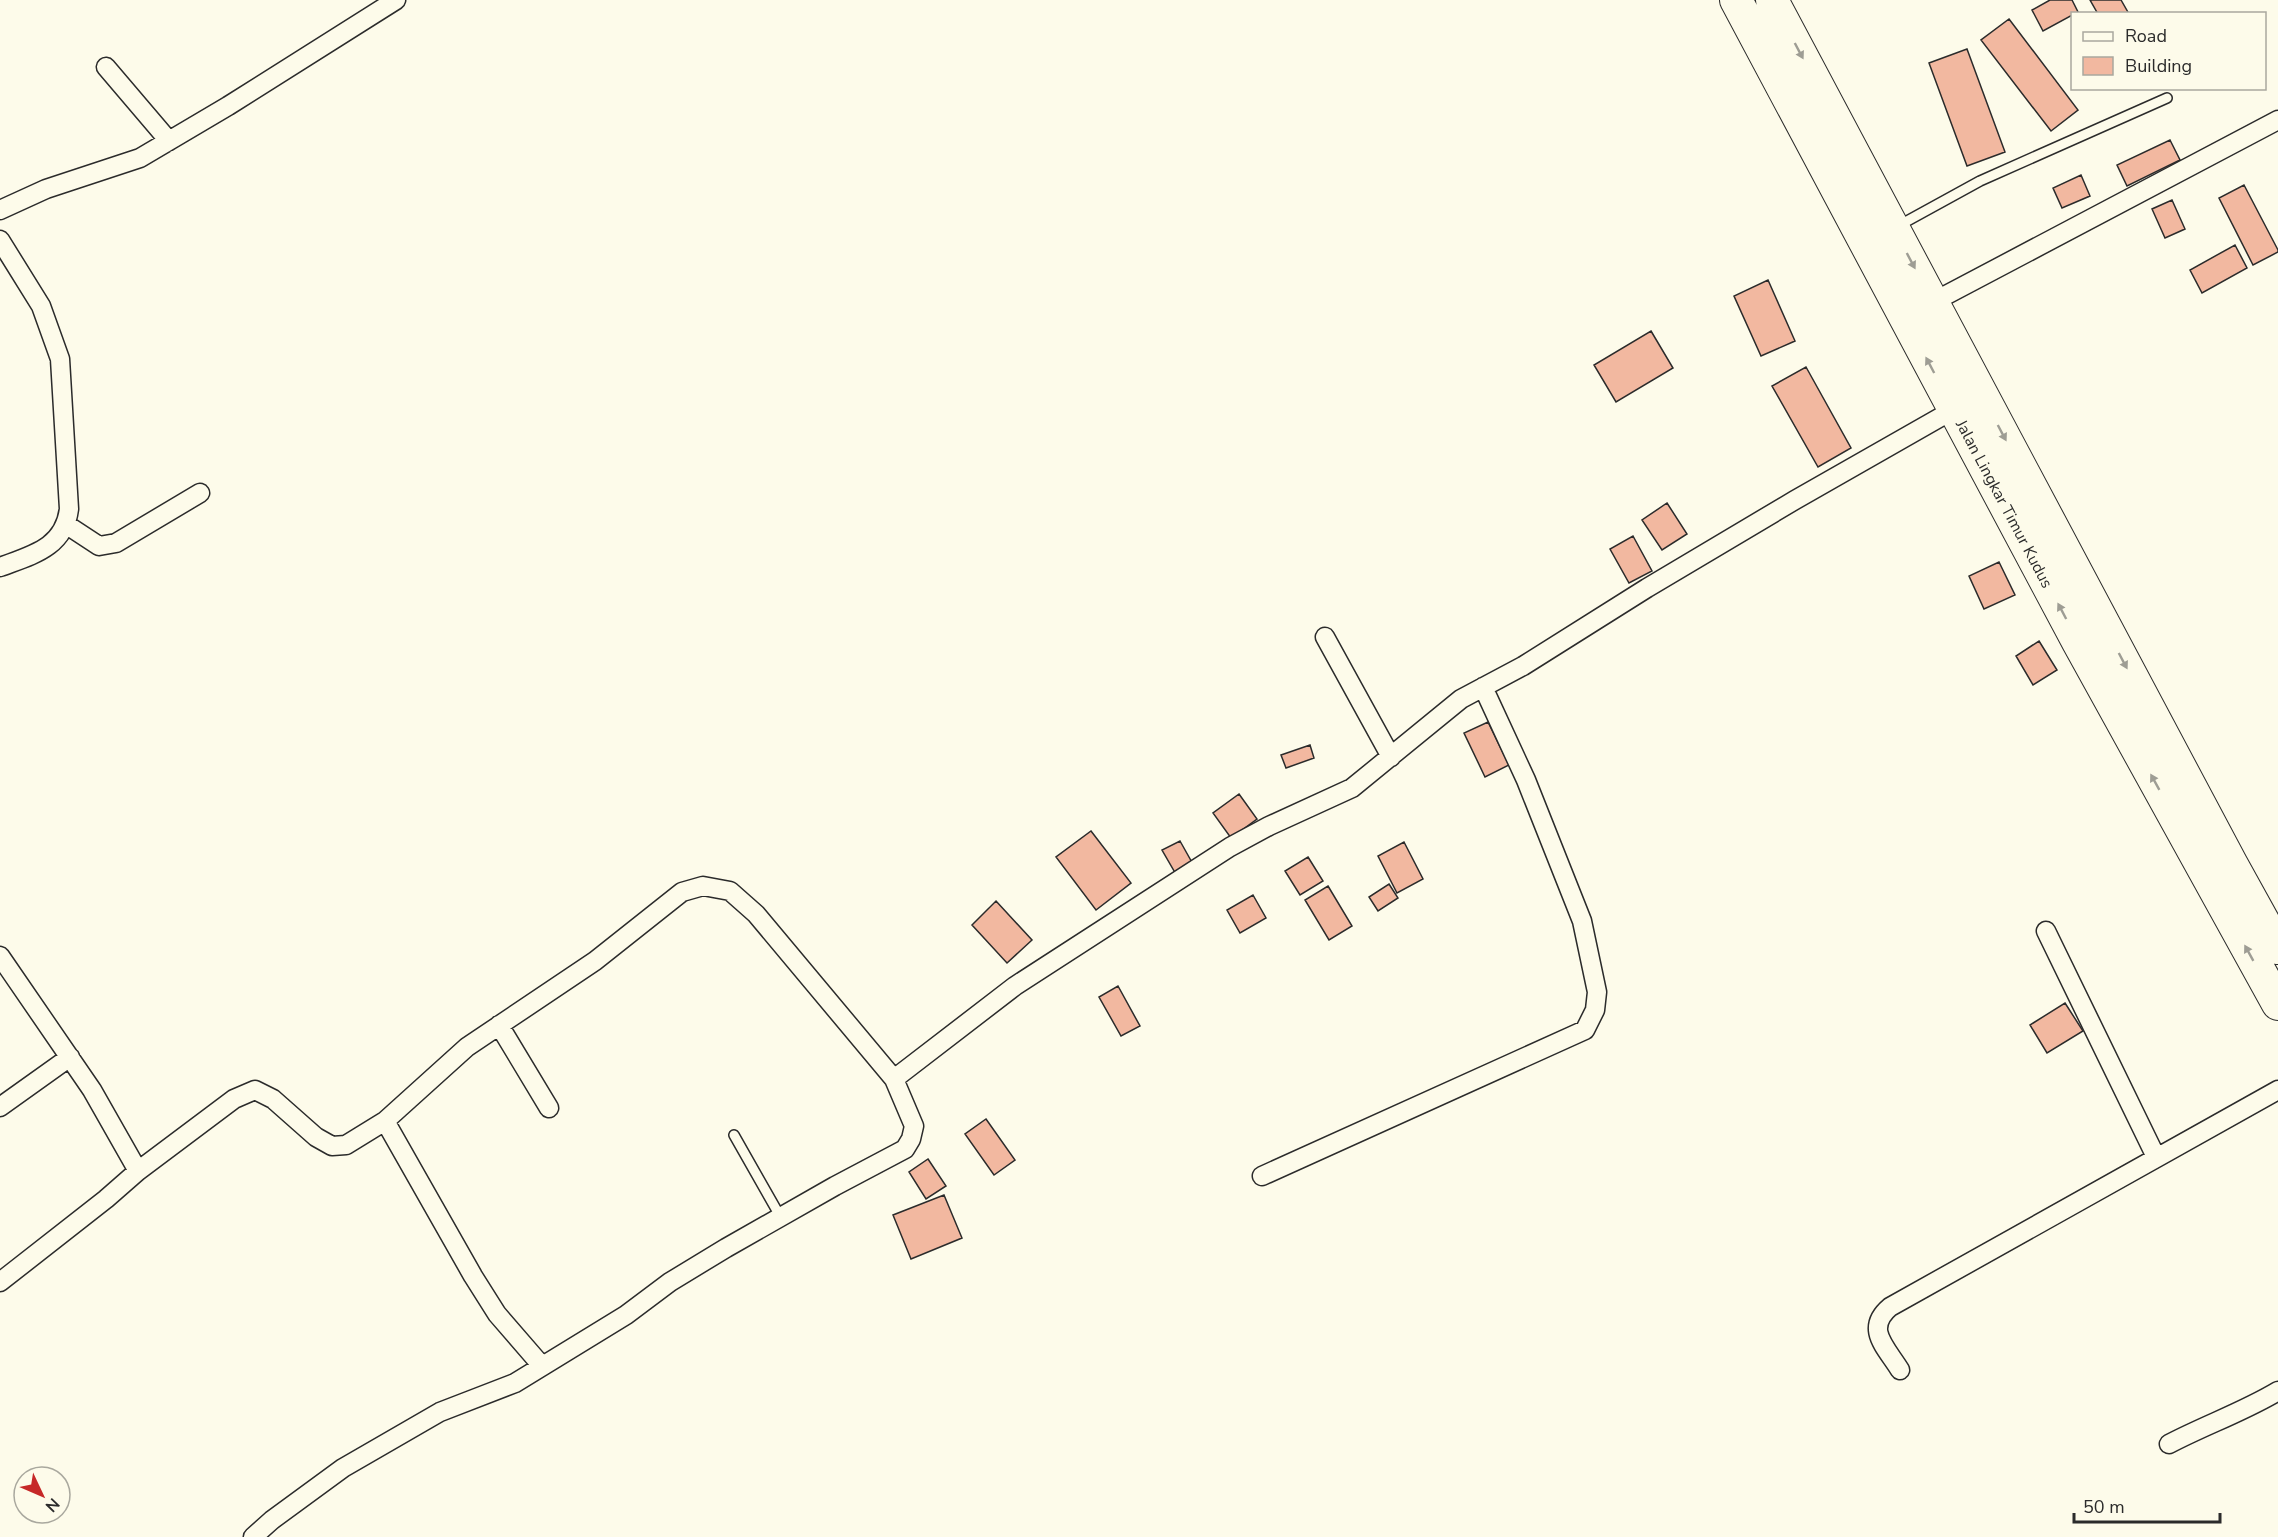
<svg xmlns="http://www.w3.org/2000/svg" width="2278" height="1537" font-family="'Nunito Sans',sans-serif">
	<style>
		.building { fill: #f2b8a0; stroke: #2b2b2b; stroke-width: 1.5 }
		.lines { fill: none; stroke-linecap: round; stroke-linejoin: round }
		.lane-casing { stroke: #2b2b2b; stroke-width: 12 }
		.street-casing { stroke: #2b2b2b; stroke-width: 21 }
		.highway-casing { stroke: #2b2b2b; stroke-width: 34 }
		.lane { stroke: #fdfbea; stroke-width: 9 }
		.street { stroke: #fdfbea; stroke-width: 18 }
		.highway { stroke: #fdfbea; stroke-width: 32 }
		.oneway { fill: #9e9d94 }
		.labels { text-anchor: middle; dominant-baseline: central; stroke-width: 4.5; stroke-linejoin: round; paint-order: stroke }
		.street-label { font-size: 16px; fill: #2b2b2b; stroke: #fdfbea }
	</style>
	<rect width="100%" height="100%" fill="#fdfbea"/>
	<!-- building -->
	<path class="building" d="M2050,0H2072L2078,12L2043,31L2032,10Z
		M2090,0H2121L2129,14H2098Z
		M2009,19L2078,110L2051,131L1981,40Z
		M1967,49L2005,152L1967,166L1929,63Z
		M2170,140L2180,160L2127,186L2117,165Z
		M2081,175L2090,196L2062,208L2053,188Z
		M2244,185L2278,250V252L2253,265L2219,198Z
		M2172,200L2185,229L2165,238L2152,209Z
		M2235,245L2247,268L2202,293L2190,270Z
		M1768,280L1795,341L1761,356L1734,296Z
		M1651,331L1673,368L1616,402L1594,365Z
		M1806,367L1851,448L1818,467L1772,386Z
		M1667,503L1687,534L1662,550L1642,520Z
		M1633,536L1652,571L1629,583L1610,549Z
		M1999,562L2015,595L1984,609L1969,576Z
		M2039,641L2057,670L2033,685L2016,656Z
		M1488,722L1509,765L1485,777L1464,733Z
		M1310,745L1314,758L1286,768L1281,755Z
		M1239,794L1257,819L1231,838L1213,813Z
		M1091,831L1131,883L1096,910L1056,857Z
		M1180,841L1194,866L1177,876L1162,850Z
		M1404,842L1423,879L1397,893L1378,856Z
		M1308,857L1323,881L1300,895L1285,871Z
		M1389,884L1398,898L1378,911L1369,897Z
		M1328,886L1352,926L1329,940L1305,900Z
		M1253,895L1266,918L1240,933L1227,910Z
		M996,901L1032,940L1007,963L972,925Z
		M1118,986L1140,1026L1121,1036L1099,997Z
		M2065,1003L2083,1031L2047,1053L2030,1025Z
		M986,1119L1015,1160L994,1175L965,1134Z
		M928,1159L946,1186L926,1199L909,1172Z
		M944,1195L962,1238L911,1259L893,1215Z"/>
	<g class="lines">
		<defs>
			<path id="lane" d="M1898,226L1980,181L2167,98
				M734,1135L780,1216"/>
			<path id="street" d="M106,67L169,141
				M0,210L46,189L140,158L228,106L396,0
				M0,240L41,306L60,359L69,509C64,548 32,555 0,567
				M1933,302L2278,120
				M67,525L99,546L116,543L200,493
				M1325,637L1391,757
				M2046,931L2156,1157
				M0,956L92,1090L138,1171
				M499,1025L549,1108
				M894,1079L1015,986L1230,847L1269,826L1352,788L1461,699L1523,666L1647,588L1795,500L1953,410
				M0,1107L70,1057
				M385,1121L473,1276L497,1314L542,1366
				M1262,1176L1585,1030L1595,1010L1597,992L1582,921L1526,780L1483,687
				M0,1282L106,1199L138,1171L234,1099L255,1090L273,1099L316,1137L332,1146L346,1145L385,1121L467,1047L595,961L682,892L703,886L730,891L756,914L894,1079L914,1126L911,1139L905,1149L835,1186L726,1248L670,1282L626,1315L515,1383L440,1412L343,1468L272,1520L253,1537
				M1900,1370C1886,1347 1864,1329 1890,1307L2278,1090
				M2169,1444C2205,1425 2243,1412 2278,1391"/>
			<path id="highway" d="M1736,0L2078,642L2278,1004
				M1772,0L2231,863L2278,948"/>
		</defs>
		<!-- lane casing -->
		<use href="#lane" class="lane-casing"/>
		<!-- street casing -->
		<use href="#street" class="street-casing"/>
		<!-- highway casing -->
		<use href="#highway" class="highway-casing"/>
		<!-- lane -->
		<use href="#lane" class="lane"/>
		<!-- street -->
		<use href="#street" class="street"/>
		<!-- highway -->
		<use href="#highway" class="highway"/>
	</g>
	<!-- one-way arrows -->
	<defs><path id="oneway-solid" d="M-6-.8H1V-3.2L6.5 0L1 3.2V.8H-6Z" transform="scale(1.5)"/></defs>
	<g class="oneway">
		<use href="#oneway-solid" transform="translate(1799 51) rotate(62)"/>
		<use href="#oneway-solid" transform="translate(1911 261) rotate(62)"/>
		<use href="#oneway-solid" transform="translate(1930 365) rotate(-118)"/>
		<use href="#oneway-solid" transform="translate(2002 433) rotate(62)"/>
		<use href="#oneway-solid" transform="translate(2062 611) rotate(-118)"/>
		<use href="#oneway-solid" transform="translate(2123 661) rotate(62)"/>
		<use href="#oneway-solid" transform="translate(2155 782) rotate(-119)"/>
		<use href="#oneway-solid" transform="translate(2249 953) rotate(-119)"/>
	</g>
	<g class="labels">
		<!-- street labels -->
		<g class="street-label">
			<text transform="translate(2004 504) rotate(62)">Jalan Lingkar Timur Kudus</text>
		</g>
	</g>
	<!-- legend -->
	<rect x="2071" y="12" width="195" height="78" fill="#fdfbea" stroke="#a9a89e" stroke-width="1.5"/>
	<rect x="2083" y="32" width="30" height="9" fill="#fdfbea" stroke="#a9a89e" stroke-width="1.5"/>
	<text x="2125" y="42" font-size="18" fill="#2b2b2b">Road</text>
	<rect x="2083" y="57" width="30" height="18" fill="#f2b8a0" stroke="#a9a89e" stroke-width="1.5"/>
	<text x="2125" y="72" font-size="18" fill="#2b2b2b">Building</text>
	<!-- north arrow -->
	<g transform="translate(42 1495) rotate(134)"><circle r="28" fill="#fdfbea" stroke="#a9a89e" stroke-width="1.5"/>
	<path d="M0-4.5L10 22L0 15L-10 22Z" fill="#c62828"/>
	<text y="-9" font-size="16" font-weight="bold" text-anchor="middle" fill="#2b2b2b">N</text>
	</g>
	<!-- scale -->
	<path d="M2074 1513v9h146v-9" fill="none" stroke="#2b2b2b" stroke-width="3"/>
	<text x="2083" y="1513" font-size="18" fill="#2b2b2b" stroke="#fdfbea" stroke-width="4.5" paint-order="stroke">50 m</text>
</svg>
